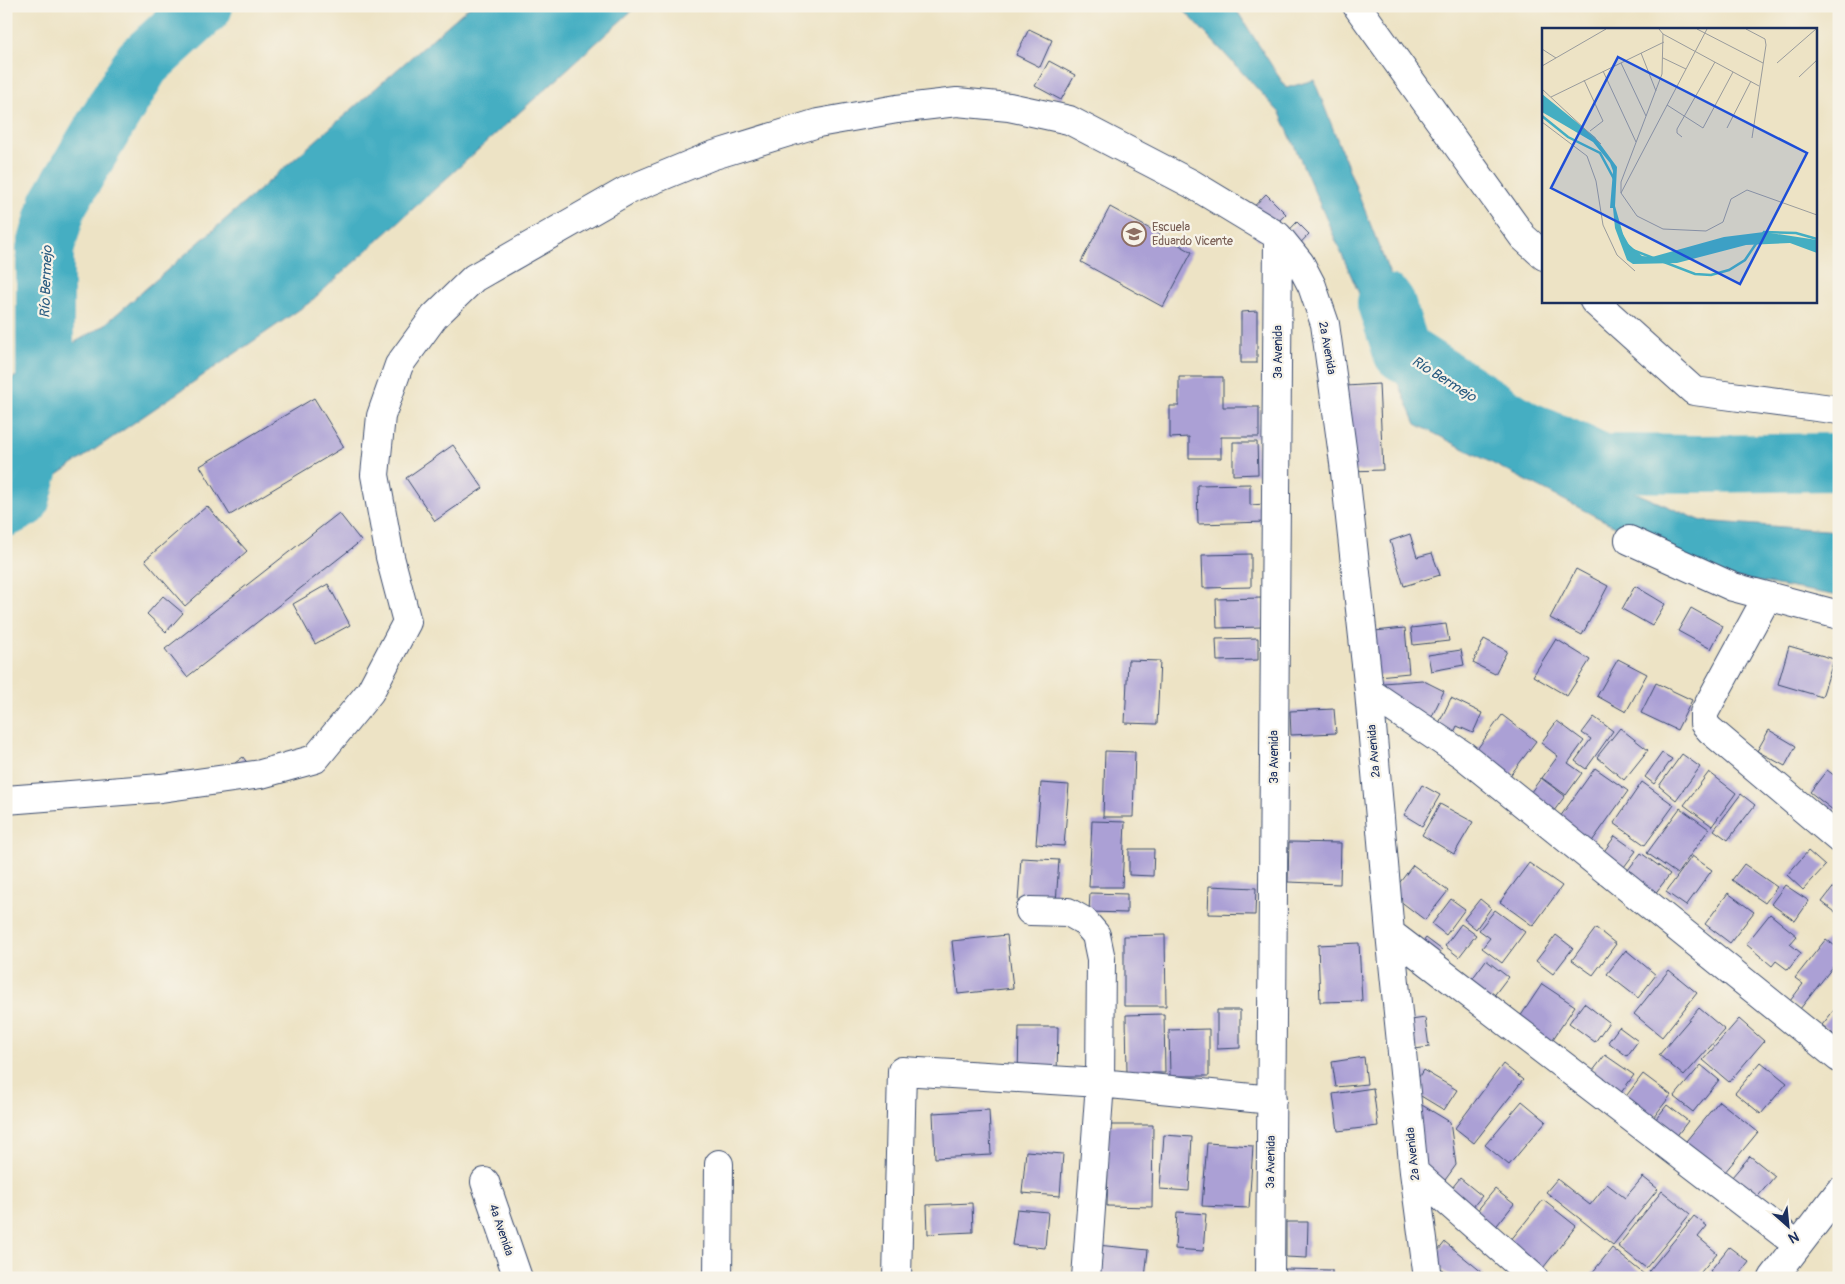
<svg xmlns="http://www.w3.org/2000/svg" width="1845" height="1284" font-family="Pangolin,sans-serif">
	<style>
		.water { fill: #44aec2; stroke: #306e90 }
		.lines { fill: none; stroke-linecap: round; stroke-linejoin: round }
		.river { stroke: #44aec2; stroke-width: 58 }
		.building { fill: #aba0d5 }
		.minor-casing { stroke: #3a4a6d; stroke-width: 30 }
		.minor { stroke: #fff; stroke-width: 28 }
		.labels { text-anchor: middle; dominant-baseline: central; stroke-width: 4.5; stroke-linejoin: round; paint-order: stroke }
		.education-label { font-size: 12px; fill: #785e54; stroke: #f7f3e8; text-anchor: start }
		.street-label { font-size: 12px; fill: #1b2f5e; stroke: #f7f3e8 }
		.water-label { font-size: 14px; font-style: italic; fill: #295b81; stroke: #f7f3e8 }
		.inset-river { fill: none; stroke: #44aec2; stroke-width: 2.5 }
		.inset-road { fill: none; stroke: #999b9c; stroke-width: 1 }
		.view { fill: #1d4ed8; fill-opacity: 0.15; stroke: #1d4ed8; stroke-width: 2.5 }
		.inset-edge { fill: none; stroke: #1b2f5e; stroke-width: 2.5 }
	</style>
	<rect width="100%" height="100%" fill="#f7f3e8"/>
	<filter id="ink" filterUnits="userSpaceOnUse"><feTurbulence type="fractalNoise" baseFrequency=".02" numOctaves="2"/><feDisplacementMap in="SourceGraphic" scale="10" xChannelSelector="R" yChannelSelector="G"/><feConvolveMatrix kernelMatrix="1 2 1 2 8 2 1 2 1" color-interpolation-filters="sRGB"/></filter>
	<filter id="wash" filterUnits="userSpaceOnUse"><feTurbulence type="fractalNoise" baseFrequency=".0096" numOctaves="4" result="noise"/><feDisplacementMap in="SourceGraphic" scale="20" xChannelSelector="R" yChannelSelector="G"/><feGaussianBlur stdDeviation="1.12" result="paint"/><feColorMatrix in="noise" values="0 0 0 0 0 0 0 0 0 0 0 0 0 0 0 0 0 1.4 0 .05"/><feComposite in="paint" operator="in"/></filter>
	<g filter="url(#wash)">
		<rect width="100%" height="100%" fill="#ede3c5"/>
		<!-- water -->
		<path class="water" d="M470,6H637L309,303L21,500L6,506V382L103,326Z
			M1180,6H1234L1286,88L1314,80L1432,382L1486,429L1702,521L1839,531V596L1704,572L1416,424L1280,113Z"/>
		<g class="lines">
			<!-- river -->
			<path class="river" d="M1386,303L1402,352L1522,428L1603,463L1699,464L1839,462
				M6,508L21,500L45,412V250L58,204L142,63L204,6"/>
		</g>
		<g id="blocks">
			<!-- building -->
			<path class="building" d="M1029,29L1052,40L1040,67L1016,55Z
				M1049,61L1075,75L1061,100L1035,86Z
				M1266,194L1286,214L1259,240L1240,221Z
				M1110,207L1192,252L1163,307L1081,262Z
				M1297,222L1309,234L1287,257L1275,245Z
				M1257,311V363H1241V312Z
				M1179,377H1223V407H1259V437H1221V458H1189V437L1170,438V406H1179Z
				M1379,384L1383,470L1349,471L1346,386Z
				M314,398L344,447L230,515L200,466Z
				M1233,442H1257L1258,474L1233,475Z
				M453,445L483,488L435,521L406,478Z
				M1250,484V505L1265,504L1266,522L1198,524L1197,485Z
				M207,506L247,551L185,606L145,560Z
				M339,513L361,541L187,677L165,649Z
				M1410,534L1417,557L1432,553L1440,575L1404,586L1390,541Z
				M1251,554V587L1203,588L1202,555Z
				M1576,569L1608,586L1582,635L1550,618Z
				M328,584L350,625L315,644L293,604Z
				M1635,586L1665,604L1652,626L1622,609Z
				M163,596L183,613L166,632L147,614Z
				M1262,598V627L1217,628L1216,599Z
				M1691,608L1723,626L1711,649L1678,631Z
				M1446,624L1449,641L1413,645L1411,628Z
				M1405,628L1409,673L1368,677L1364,632Z
				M1258,638V660L1217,661L1216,639Z
				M1484,639L1507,651L1495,674L1473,663Z
				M1556,639L1590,660L1567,696L1533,676Z
				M1789,646L1834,659L1822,697L1778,684Z
				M1461,650L1464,665L1431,671L1428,655Z
				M1618,659L1647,674L1626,712L1597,696Z
				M1128,660L1160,661L1157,724L1125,723Z
				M1422,680L1444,691L1425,731L1370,684Z
				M1656,683L1692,700L1677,730L1641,713Z
				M1451,698L1482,713L1473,733L1457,726L1448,745L1432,738Z
				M1334,709L1336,733L1291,735L1290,711Z
				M1502,715L1536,741L1506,781L1472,756Z
				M1594,717L1613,731L1586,769L1575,761L1591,739L1582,733Z
				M1557,721L1584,741L1568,763L1582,773L1566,795L1542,778L1558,756L1541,743Z
				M1620,728L1648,750L1624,780L1597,757Z
				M1769,730L1796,746L1785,766L1757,751Z
				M1105,751L1135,752L1133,817H1103Z
				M1662,753L1672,759L1654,784L1645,777Z
				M1682,754L1700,767L1676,800L1659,786Z
				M243,757L250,767L241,773L235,763Z
				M1595,768L1628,791L1583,854L1550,831Z
				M1827,770L1839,779V806L1834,811L1810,792Z
				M1709,772L1736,793L1712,826L1684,805Z
				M1541,778L1565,796L1542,827L1518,810Z
				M1642,782L1674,805L1645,845L1614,823Z
				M1041,783L1069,785L1064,846L1036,844Z
				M1422,785L1440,795L1422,826L1404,815Z
				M1741,794L1755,805L1728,840L1714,830Z
				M1440,804L1473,822L1454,854L1422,835Z
				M1680,808L1709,829L1677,874L1647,853Z
				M1092,821L1125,822L1122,887H1089Z
				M1615,836L1636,851L1621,871L1600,857Z
				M1289,842L1341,843L1340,884L1288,882Z
				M1129,849H1154L1153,876L1129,875Z
				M1808,851L1825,866L1803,890L1787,875Z
				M1641,853L1670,874L1654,895L1625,874Z
				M1692,856L1712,870L1686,906L1666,892Z
				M1021,858L1059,860L1056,904L1018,902Z
				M1529,863L1562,886L1533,926L1500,902Z
				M1744,864L1777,887L1765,903L1732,880Z
				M1413,865L1448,891L1425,920L1391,894Z
				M1839,880V915L1822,902Z
				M1785,885L1809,901L1795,921L1771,904Z
				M1209,886L1256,888L1255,915L1208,914Z
				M1090,893L1127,894V913L1089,912Z
				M1728,893L1754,912L1730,943L1705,924Z
				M1451,899L1465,909L1446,935L1432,924Z
				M1480,899L1491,908L1476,929L1464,919Z
				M1495,910L1525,932L1502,963L1482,948L1490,938L1479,930Z
				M1770,914L1797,936L1790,944L1801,953L1788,970L1776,961L1772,966L1746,944Z
				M1461,924L1476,935L1459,957L1445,946Z
				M1596,928L1616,944L1593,975L1572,960Z
				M1007,935L1013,988L958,994L952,941Z
				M1165,935L1166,1006H1124V936Z
				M1556,935L1573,948L1553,974L1536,961Z
				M1426,938L1442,950L1427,969L1411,957Z
				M1826,939L1839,949V959L1800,1009L1790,1001L1803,984L1795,978Z
				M1359,943L1362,1001L1320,1002L1318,945Z
				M1626,950L1656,975L1638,998L1607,974Z
				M1486,960L1508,977L1480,1014L1458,998Z
				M1669,970L1697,993L1662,1037L1634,1014Z
				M1542,984L1575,1006L1549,1045L1516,1023Z
				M1584,1003L1609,1022L1595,1042L1569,1023Z
				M1839,1004V1039L1822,1025Z
				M1699,1008L1725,1030L1684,1076L1659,1055Z
				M1217,1010H1240V1048L1217,1049Z
				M1164,1014L1165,1073H1127L1126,1015Z
				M1425,1018L1429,1047L1408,1050L1404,1021Z
				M1739,1019L1764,1041L1729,1082L1703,1060Z
				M1019,1027H1058L1057,1077H1018Z
				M1619,1027L1638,1041L1627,1056L1608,1042Z
				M1209,1029V1076H1170L1169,1030Z
				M1605,1055L1634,1075L1609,1109L1580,1088Z
				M1364,1057L1367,1084L1336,1087L1332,1062Z
				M1761,1062L1787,1083L1761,1114L1735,1093Z
				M1503,1064L1523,1080L1474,1143L1455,1128Z
				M1701,1065L1719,1080L1693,1112L1674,1097Z
				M1423,1070L1457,1090L1444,1110L1411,1090Z
				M1643,1074L1671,1095L1642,1132L1614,1112Z
				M1373,1088L1378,1126L1338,1131L1333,1094Z
				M1412,1099L1450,1122L1456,1165L1429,1202Z
				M1522,1101L1546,1121L1509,1165L1485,1145Z
				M1719,1101L1758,1132L1720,1178L1682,1146Z
				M1667,1105L1688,1121L1662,1155L1641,1138Z
				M989,1110L991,1155L935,1158L933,1113Z
				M1109,1125H1153L1152,1207L1107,1206Z
				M1164,1135L1192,1137L1189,1191L1160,1189Z
				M1207,1143L1253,1146L1249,1208L1202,1206Z
				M1026,1151L1063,1154L1060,1196L1022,1193Z
				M1750,1156L1775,1176L1744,1213L1719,1192Z
				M1643,1177L1658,1189L1613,1245L1546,1192L1557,1179L1590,1205L1607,1184L1625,1198Z
				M1460,1178L1482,1196L1461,1221L1440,1203Z
				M1495,1189L1514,1204L1482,1244L1462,1229Z
				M1662,1191L1690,1214L1646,1268L1618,1246Z
				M1543,1200L1576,1226L1536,1277L1502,1251Z
				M972,1203L973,1232L928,1234L927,1205Z
				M1017,1209L1048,1212L1045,1248L1012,1245Z
				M1177,1212L1206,1214L1203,1251L1175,1249Z
				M1694,1216L1707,1226L1698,1237L1717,1253L1696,1278H1657L1649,1271Z
				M1286,1222H1308L1307,1258L1286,1257Z
				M1445,1242L1483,1273L1479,1278H1453L1431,1260Z
				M1097,1245L1148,1250L1145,1278H1094Z
				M1729,1247L1749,1262L1737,1278H1718L1710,1271Z
				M1612,1248L1645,1275L1642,1278H1588Z
				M1285,1269L1332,1270V1278H1285Z"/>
		</g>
	</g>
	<g filter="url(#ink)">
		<use href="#blocks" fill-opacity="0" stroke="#3a4a6d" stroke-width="1"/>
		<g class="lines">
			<defs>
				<path id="minor" d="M1357,6L1523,237L1544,256
					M1594,301L1694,391L1839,410
					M1629,540L1733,587L1839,615
					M1767,597L1704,713V723L1710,730L1839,839
					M1369,692L1463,755L1839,1058
					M6,800L161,788L261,774L315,759L370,692L407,622L390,557L375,475L381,416L399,365L434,317L474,278L626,191L711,156L818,123L897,109L957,102L1009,107L1069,120L1192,184L1278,236L1300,263L1312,286L1325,324L1344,463L1369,692L1390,933L1414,1172L1428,1278
					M1030,911L1068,912L1084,921L1096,935L1101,959L1100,1083L1086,1278
					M1390,933L1798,1245
					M1414,1172L1534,1278
					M485,1182L518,1278
					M718,1278L719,1164
					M897,1278L902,1071L1100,1083L1272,1100
					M1270,1278L1278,236
					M1773,1278L1839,1192"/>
			</defs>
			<!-- minor casing -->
			<use href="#minor" class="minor-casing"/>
			<!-- minor -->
			<use href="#minor" class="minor"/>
		</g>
	</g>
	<!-- icons -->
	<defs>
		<symbol id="school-ring" viewBox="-11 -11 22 22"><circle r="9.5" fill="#f7f3e8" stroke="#8d6e63" stroke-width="1.5"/><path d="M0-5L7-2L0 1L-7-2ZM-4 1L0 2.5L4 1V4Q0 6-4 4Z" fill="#8d6e63"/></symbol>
	</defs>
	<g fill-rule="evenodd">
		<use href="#school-ring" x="1120" y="220" width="28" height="28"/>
	</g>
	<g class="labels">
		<!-- education labels -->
		<g class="education-label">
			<text x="1152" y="227">Escuela<tspan x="1152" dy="14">Eduardo Vicente</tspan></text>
		</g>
		<!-- street labels -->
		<g class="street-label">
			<text transform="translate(1327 348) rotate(80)">2a Avenida</text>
			<text transform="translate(1278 352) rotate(-90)">3a Avenida</text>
			<text transform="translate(1374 751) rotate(-95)">2a Avenida</text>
			<text transform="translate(1274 757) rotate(-90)">3a Avenida</text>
			<text transform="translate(1413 1154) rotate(-96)">2a Avenida</text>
			<text transform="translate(1271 1162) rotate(-89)">3a Avenida</text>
			<text transform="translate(501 1230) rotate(71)">4a Avenida</text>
		</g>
		<!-- water labels -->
		<g class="water-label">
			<text transform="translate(46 282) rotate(-88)">Río Bermejo</text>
			<text transform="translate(1444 379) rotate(32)">Río Bermejo</text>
		</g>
	</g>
	<!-- overview -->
	<g transform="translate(1542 28)">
		<rect width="275" height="275" fill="#ede3c5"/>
		<path d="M0,66L53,109L75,139L73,178L83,213L100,228L110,229L182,209L222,204L275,212V225L248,215L204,217L135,235L91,236L85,232L73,200L71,180H68L71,143L68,135L51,114L0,84Z" fill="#44aec2"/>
		<path class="inset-river" d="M0,88L26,109L58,125L72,151M79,205L88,221L153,246L169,247L187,242L203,232L222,204L254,205L275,211"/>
		<path class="inset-road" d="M117,1L121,6L217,58M155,1L221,35M204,1L223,11L224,17L210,110M121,6L120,46L79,154V165L95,188L121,201L164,203L181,194L189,171L205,162L275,187M0,21L14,30M99,25L114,63M121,30L144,41M79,35L104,88M235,35L274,1M0,38L64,1M61,43L94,114M257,49L275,32M42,52L61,93L48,103M0,61L59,116M9,69L122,14M125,77L161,100L191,44M0,94L45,128L54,153L61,197L75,227L93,243M185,100L209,53M140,109L135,105V101L173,34M79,165L165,1"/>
		<path class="view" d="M76,29L265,125L198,256L9,160Z"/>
		<rect width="275" height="275" class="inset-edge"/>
	</g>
	<!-- margin -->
	<rect width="1845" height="1284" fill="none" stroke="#f7f3e8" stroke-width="25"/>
	<!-- north arrow -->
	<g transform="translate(1788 1226) rotate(153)" stroke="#f7f3e8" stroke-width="4" paint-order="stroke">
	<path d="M0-4L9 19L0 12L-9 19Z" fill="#1b2f5e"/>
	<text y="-8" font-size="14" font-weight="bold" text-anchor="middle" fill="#1b2f5e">N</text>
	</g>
</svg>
